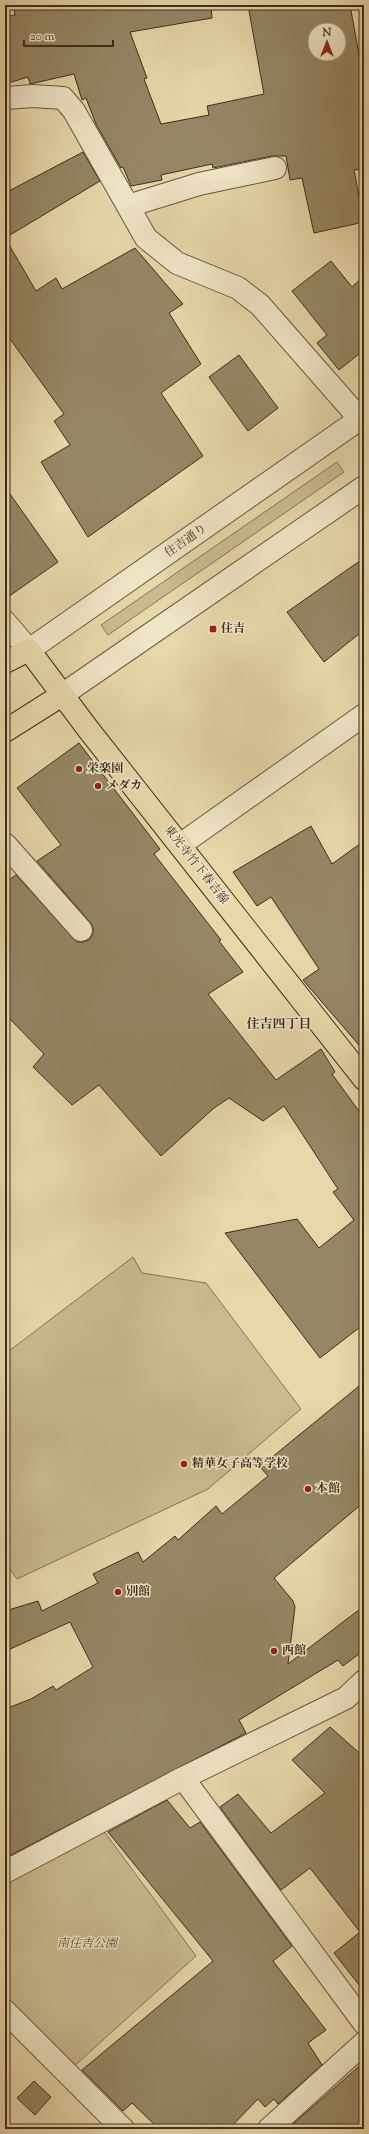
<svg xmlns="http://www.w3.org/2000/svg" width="369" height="2134" font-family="'Sorts Mill Goudy','Noto Serif JP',serif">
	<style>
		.green { fill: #caba91; stroke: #847456 }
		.building { fill: #958665; stroke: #3d2e1c; fill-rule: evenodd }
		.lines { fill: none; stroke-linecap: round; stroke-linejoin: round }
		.minor-casing { stroke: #68583f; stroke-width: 24 }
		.major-casing { stroke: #3d2e1c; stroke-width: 24 }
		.minor { stroke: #efe5c7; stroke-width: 22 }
		.major { stroke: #e7d7a9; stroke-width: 22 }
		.poi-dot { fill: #8f2418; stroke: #efe5c7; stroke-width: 1.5 }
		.labels { text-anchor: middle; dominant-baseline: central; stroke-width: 3; stroke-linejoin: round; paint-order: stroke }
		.street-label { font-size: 12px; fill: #3d2e1c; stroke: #efe5c7 }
		.poi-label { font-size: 12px; font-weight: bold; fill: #3d2e1c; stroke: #efe5c7; text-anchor: start }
		.park-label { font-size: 12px; font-style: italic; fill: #594a33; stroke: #efe5c7 }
		.neighbourhood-label { font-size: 13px; font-weight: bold; fill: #3d2e1c; stroke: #efe5c7 }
	</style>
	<rect width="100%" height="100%" fill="#e7d7a9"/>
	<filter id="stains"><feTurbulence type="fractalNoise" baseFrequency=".005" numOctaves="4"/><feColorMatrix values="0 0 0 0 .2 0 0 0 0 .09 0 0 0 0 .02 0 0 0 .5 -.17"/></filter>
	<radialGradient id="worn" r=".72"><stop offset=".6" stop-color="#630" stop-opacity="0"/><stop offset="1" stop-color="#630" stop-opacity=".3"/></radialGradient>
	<!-- green -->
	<path class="green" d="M337,462L344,472L108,635L101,625Z
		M133,1257L142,1273L206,1283L301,1409L208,1489L17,1579L5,1562V1354Z
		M103,1830L196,1956L72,2068L5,2002V1878Z"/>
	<!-- building -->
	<path class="building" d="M13,5H44L45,10L119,5H211L212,18L130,32L147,78L144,79L161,124L209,115L207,106L264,94L248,5H350L364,82V169L354,170L364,222L314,233L302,178L290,180L286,156H272L213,168L212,164L161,175L162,180L131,186L123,167L121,168L96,124L86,98L82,100L74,74L30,84L28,77L5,84V17L15,15ZM315,30H339V54H315Z
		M83,152L100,181L5,238L36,291L56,278L62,289L135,248L183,304L169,313L201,364L161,393L203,456L88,537L41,462L70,445L54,421L64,414L5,332V193Z
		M331,261L352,287L364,276V350L339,370L317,343L327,335L292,291Z
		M239,355L278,408L248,431L209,377Z
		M5,487L58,562L5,599Z
		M364,558V630L324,662L287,612Z
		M79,743L160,849L154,854L221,940L219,941L243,972L208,994L276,1080L321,1049L335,1072L332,1074L364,1118V1324L320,1358L225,1233L297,1219L319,1248L354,1220L333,1192L338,1189L284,1106L263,1121L229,1098L214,1108L161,1156L99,1085L72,1105L33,1067L44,1054L5,1014V883L16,875L77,942H83L89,940L93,934V927L90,922L37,861L61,845L17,788Z
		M311,826L332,864L364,841V1051L303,980L319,969L271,897L257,906L233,872Z
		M364,1382V1502L274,1578L293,1601L295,1607L288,1664L364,1606V1650L343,1666L338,1660L239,1720L246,1733L5,1858V1709L31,1699L53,1686L56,1690L93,1667L70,1622L8,1650L5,1644V1611L38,1601L42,1611L98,1583L93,1574L138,1552L143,1562L175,1536L178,1540L216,1506L222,1514L268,1476L260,1467Z
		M330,1727L364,1757V1991L334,1953L360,1932L310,1868L281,1890L220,1807L238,1794L271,1833L325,1793L292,1760Z
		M167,1800L190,1828L200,1822L292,1946L273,1961L326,2030L308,2043L322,2065L278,2104L274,2099L265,2107L258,2099L229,2129H159L132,2103L123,2111L82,2070L213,1961L108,1832Z
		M364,2062V2129H296L293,2124Z
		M34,2081L51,2097L35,2115L17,2098Z"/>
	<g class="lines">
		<defs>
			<path id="minor" d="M5,98L33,96L63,98L74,111L146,238L177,263L238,288L260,305L360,419
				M128,206L199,184L275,168
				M5,622L29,650L364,416
				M62,695L364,487
				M5,844L81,930
				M180,845L364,715
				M183,1778L364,2023
				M5,1872L183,1778L346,1698L364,1681
				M5,2011L123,2129
				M269,2129L364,2043"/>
			<path id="major" d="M5,662L29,650L88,729L364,1079
				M5,731L62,695"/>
		</defs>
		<!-- minor casing -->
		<use href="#minor" class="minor-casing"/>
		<!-- major casing -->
		<use href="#major" class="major-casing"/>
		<!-- minor -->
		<use href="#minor" class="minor"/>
		<!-- major -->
		<use href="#major" class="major"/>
	</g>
	<!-- markers -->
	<g class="poi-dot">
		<rect x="209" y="625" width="8" height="8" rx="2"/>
		<circle cx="79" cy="769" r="4"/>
		<circle cx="98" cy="786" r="4"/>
		<circle cx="184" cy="1464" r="4"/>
		<circle cx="308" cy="1489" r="4"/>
		<circle cx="118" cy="1592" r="4"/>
		<circle cx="274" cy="1651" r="4"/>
	</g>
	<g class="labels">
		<!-- street labels -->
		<g class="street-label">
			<text transform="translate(186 541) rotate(-35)">住吉通り</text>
			<text transform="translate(196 865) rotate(52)">東光寺竹下春吉線</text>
		</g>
		<!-- poi labels -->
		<g class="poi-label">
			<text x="221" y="629">住吉</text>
			<text x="87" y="769">栄楽園</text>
			<text x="106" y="786">メダカ</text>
			<text x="192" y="1464">精華女子高等学校</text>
			<text x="316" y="1489">本館</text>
			<text x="126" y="1592">別館</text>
			<text x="282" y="1651">西館</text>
		</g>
		<!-- park labels -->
		<g class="park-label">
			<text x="87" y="1944">南住吉公園</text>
		</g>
		<!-- neighbourhood labels -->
		<g class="neighbourhood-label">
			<text x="279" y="1025">住吉四丁目</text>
		</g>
	</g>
	<!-- margin -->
	<rect width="369" height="2134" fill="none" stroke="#e7d7a9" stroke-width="20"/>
	<rect x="6" y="6" width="357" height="2122" fill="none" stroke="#3d2e1c" stroke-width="2"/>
	<rect x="10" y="10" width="349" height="2114" fill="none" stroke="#3d2e1c"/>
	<!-- north arrow -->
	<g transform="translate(327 42)"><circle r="19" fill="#efe5c7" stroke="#a89c83"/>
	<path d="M0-3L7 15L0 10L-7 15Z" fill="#8f2418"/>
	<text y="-6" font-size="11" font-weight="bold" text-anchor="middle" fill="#3d2e1c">N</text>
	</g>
	<!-- scale -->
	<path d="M24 40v6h89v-6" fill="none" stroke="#3d2e1c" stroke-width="2"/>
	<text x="30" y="40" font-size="12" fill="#3d2e1c" stroke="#efe5c7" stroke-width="3" paint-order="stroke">20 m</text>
	<rect width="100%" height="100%" filter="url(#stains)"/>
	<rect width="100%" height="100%" fill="url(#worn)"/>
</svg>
